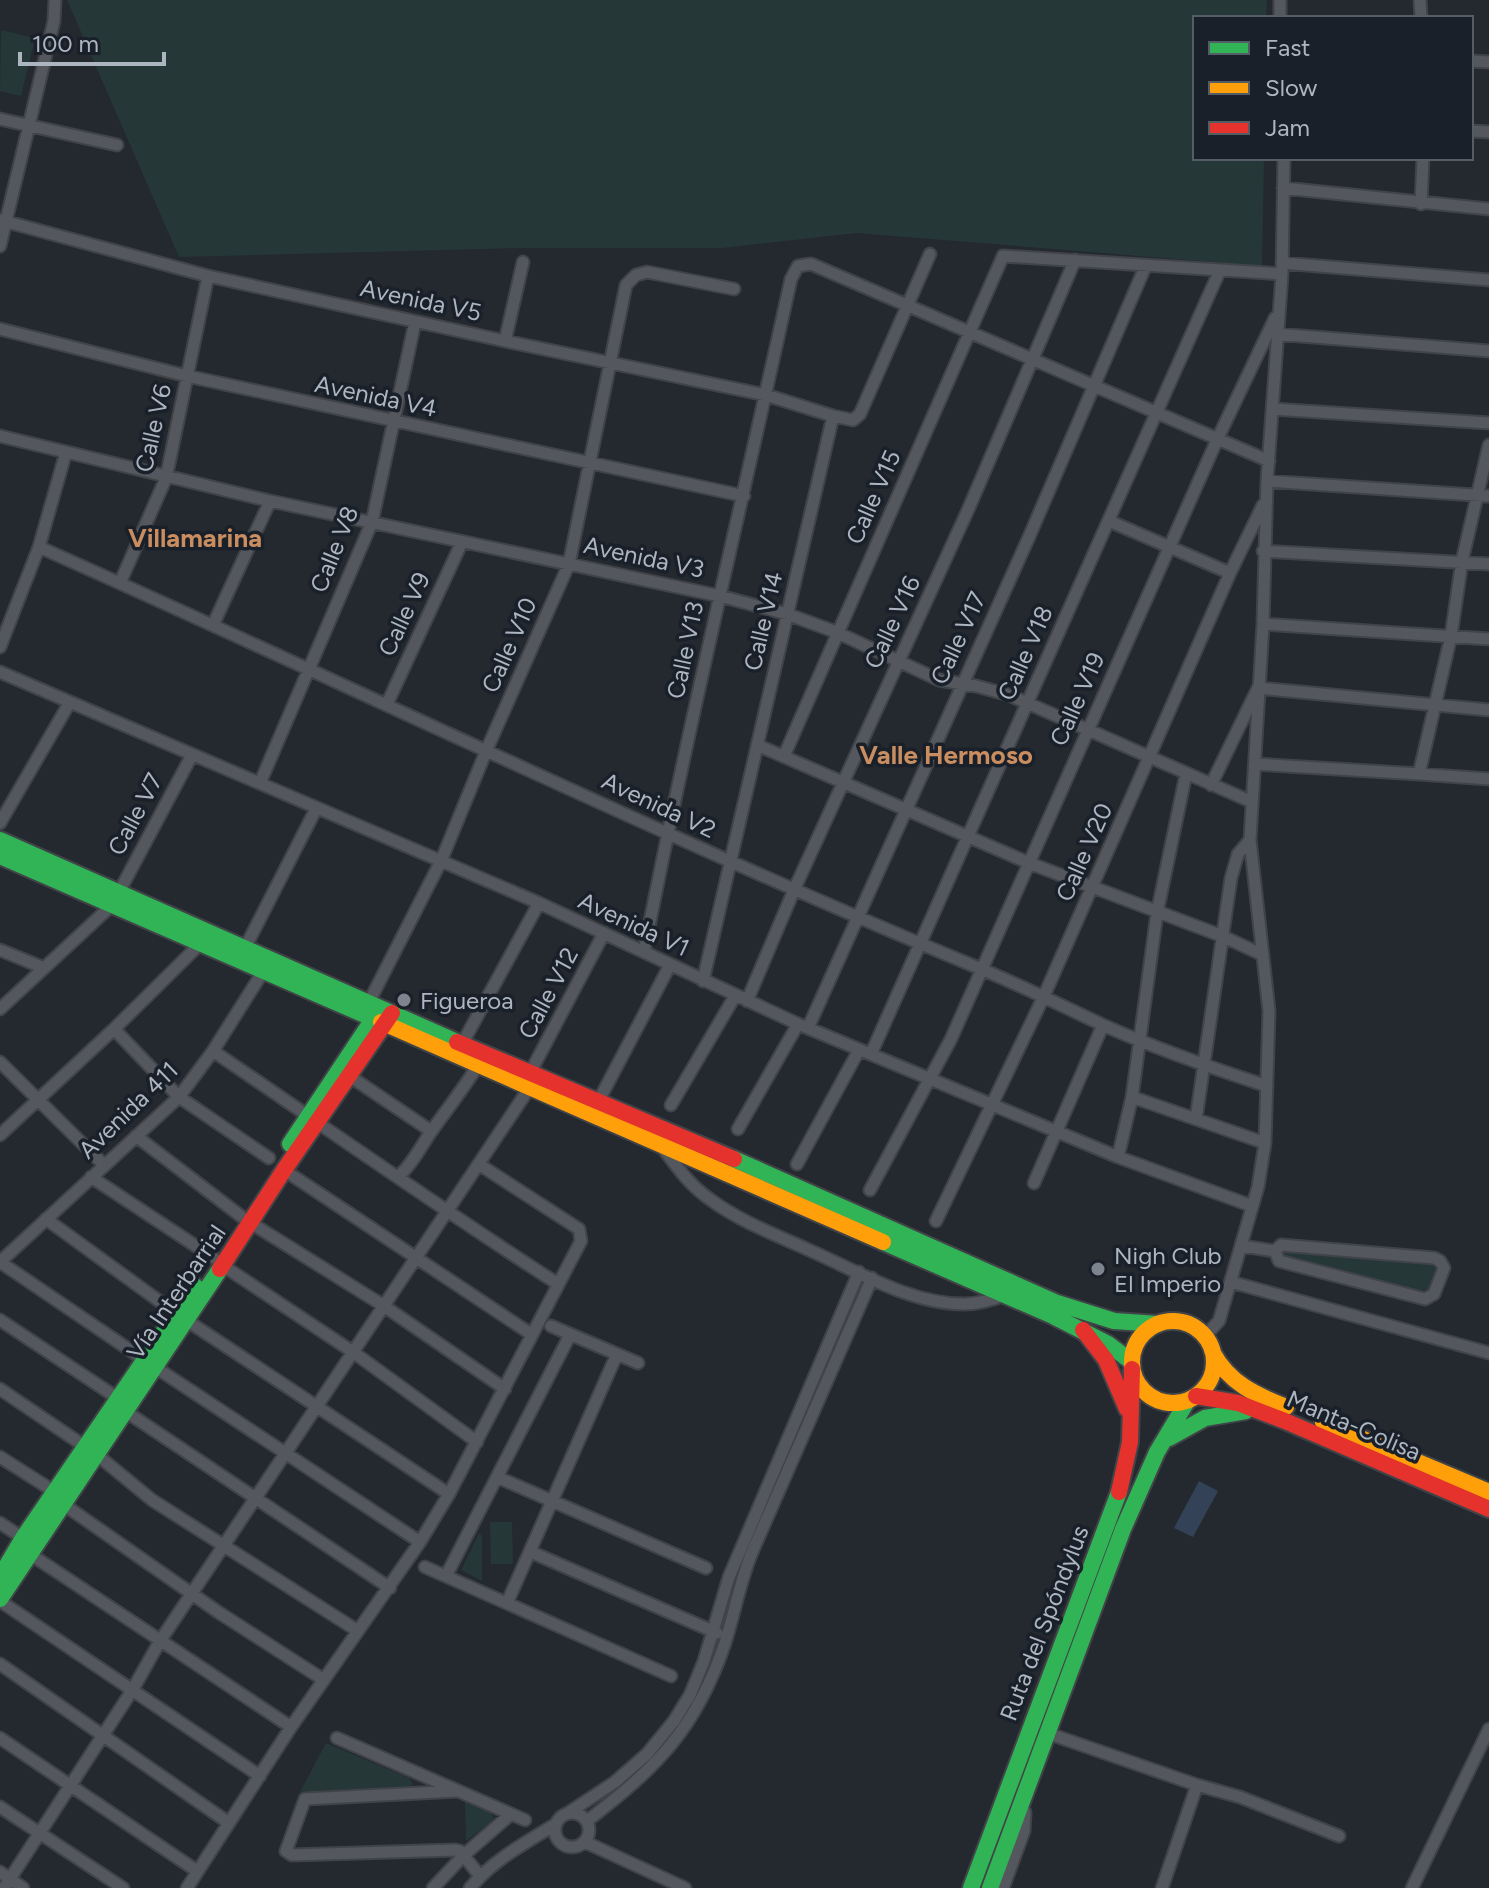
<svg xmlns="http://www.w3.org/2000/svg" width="1489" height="1888" font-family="Figtree,sans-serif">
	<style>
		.green { fill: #263738 }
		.water { fill: #334256 }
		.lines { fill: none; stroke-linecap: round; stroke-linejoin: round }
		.street-casing { stroke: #404348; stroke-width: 15 }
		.fast-casing { stroke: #404348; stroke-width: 20 }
		.slow-casing { stroke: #404348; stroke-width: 20 }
		.jam-casing { stroke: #404348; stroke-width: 20 }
		.street { stroke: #54575d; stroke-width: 11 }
		.fast { stroke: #30b455; stroke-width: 16 }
		.slow { stroke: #ff9f0a; stroke-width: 16 }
		.jam { stroke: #e5322d; stroke-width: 16 }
		.poi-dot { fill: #7d848e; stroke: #192029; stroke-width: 3 }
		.labels { text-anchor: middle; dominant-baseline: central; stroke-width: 7; stroke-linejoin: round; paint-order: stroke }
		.street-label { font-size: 24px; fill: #adb5c1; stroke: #192029 }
		.poi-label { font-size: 24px; fill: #adb5c1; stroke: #192029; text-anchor: start }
		.neighbourhood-label { font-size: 26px; font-weight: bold; fill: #c98d60; stroke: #192029 }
	</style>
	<rect width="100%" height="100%" fill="#24292f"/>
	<!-- green -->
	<path class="green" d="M67,0H1267L1266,18H1195V158H1264L1262,266L857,233L722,248H515L179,257Z
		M1,30L35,38L21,96L0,91Z
		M1284,1252L1430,1265L1435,1267L1436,1272L1429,1288L1421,1291L1284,1256Z
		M490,1522H512L513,1564H491Z
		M479,1533L482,1536V1581L461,1570Z
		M326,1743L409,1778L413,1784L410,1786L300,1792Z
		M465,1801L491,1813L493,1817L492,1821L466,1841Z"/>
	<!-- water -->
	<path class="water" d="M1199,1481L1218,1491L1193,1537L1174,1528Z"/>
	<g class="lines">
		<defs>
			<path id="street" d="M1280,0V18
				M1420,0L1421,18
				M1471,61L1489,62
				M0,119L117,145
				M1471,131L1489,132
				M1283,188L1489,209
				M1421,204L1423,158
				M0,220L208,276L505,341L766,395L833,416
				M0,246L54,21L55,0
				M1282,263L1489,280
				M0,329L187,376L744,496
				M1276,334L1489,351
				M505,341L523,262
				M1273,409L1489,423
				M0,436L270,501L720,596L787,614L836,632L939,680L976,686L1009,695L1252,802
				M1267,481L1489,496
				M1109,521L1230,573
				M39,547C352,686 659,836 974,966C1018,984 1060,1005 1103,1025C1156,1049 1212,1068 1267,1086
				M1263,551L1489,564
				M120,583L166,478L208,276
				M1263,624L1489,639
				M213,625L270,501
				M0,647L39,547L66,452
				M0,672L539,903L798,1024L1118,1157L1252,1206
				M387,704L462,542
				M757,745L1029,863L1222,936L1263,955
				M784,756L1003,256L1282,274
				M1255,764L1419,774L1451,636L1462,561L1489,445
				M1419,774L1489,779
				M260,783L372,522L415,322
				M1211,785L1258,688L1489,710
				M0,823L70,702
				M118,894L192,755
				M201,943L114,1029L179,1097L269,1158
				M245,948L316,809
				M0,950L44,968
				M644,952C688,726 742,503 791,279L798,266L811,264L1269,461
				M703,981L833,416L853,420L860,414L930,254
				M747,1001L794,890L968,510L1075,260
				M369,1002L441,861L487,749L569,564L626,285L636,275L647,272L734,289
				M0,1009L111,906
				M808,1028L1029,537L1146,265
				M462,1044L539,903
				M213,1051C328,1129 441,1209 558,1284
				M871,1054L1220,270
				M0,1062L104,1165
				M530,1073L604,933
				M348,1075L431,1131
				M1132,1097L1265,1143
				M598,1102L670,965
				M671,1105L735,996
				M1196,1119L1231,878L1238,854L1250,840
				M738,1129L798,1024
				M0,1135L114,1029
				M136,1136L242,1217
				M662,1147C677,1167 690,1186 711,1200C741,1222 776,1235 809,1250C857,1271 910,1304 964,1304C978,1304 992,1300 1005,1295
				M1118,1157L1132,1097L1157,913L1186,774
				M797,1164L859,1050
				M284,1170L531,1334
				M399,1176C415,1161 420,1147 433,1129C448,1108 464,1088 478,1065
				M91,1177L214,1258
				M1034,1183L1103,1025
				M870,1190L951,1039L1217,440L1275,318
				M46,1219L177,1314L449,1494
				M936,1221L1044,996L1230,573L1263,505
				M251,1223L384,1306L505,1389
				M1281,1245L1434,1258L1440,1261L1444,1268L1434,1294L1425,1299L1279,1261L1275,1251Z
				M1242,1246L1275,1251
				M0,1262L179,1097L213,1051L264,970
				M0,1262L146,1361
				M222,1265L353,1352L477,1442
				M1231,1282L1489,1353
				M0,1320L119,1399
				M551,1326L638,1363
				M1205,1336L1219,1321L1258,1187L1265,1143L1269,1011L1250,840L1263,624L1267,481L1282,274L1284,158
				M155,1367L420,1542
				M0,1389L96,1454L152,1500L358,1631
				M125,1411L390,1588
				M0,1457L55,1492
				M497,1477L706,1568
				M63,1504L218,1612L324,1680
				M0,1523L23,1538
				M531,1552L717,1633
				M30,1554L291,1727
				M425,1567L671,1676
				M446,1576L570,1335
				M0,1601L260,1776
				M507,1603L617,1354
				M0,1664L229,1823
				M1047,1733L1197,1785L1240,1797L1339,1836
				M0,1738L197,1871
				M337,1738L525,1820
				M458,1791L305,1799L286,1851L292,1855L455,1850L460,1851L480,1876
				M0,1807L123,1888
				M555 1830a17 17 0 1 1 34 0a17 17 0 1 1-34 0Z
				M568,1813L615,1782L647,1754L674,1721L690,1695L704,1661L729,1577L859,1272
				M587,1821C657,1767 696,1729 725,1643C735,1612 740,1580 753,1550C792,1459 833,1369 872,1278
				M585,1842L685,1888
				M0,1872L23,1888
				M4,1888L133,1689L160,1641L530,1087
				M187,1888L291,1727L420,1542L449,1494L581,1241L579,1229L480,1165
				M433,1888L464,1855L511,1814
				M470,1888C493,1860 525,1843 556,1824
				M1003,1888L1024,1831L1025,1812
				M1162,1888L1197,1785
				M1412,1888L1489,1729"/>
			<path id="fast" d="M0,840L457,1042
				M0,856L381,1022
				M290,1144L379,1010
				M734,1159L1057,1303L1114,1321L1158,1324
				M883,1242L1053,1316L1108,1344L1132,1362
				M1169,1438L1205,1418L1246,1411
				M0,1577L23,1538L195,1286
				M0,1599L220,1269
				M971,1888L1119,1492
				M990,1888L1123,1529L1157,1452L1188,1400"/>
			<path id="slow" d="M381,1022L883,1242
				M1132 1362a41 41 0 1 1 82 0a41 41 0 1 1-82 0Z
				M1213,1353C1229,1383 1256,1395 1286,1407
				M1323,1422L1489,1492"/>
			<path id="jam" d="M457,1042L734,1159
				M220,1269L284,1170L392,1013
				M1083,1330L1106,1360L1127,1409
				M1196,1396L1238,1403L1285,1421L1489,1509
				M1119,1492L1130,1442L1132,1369"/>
		</defs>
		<!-- street casing -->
		<use href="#street" class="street-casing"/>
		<!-- fast casing -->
		<use href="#fast" class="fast-casing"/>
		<!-- slow casing -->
		<use href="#slow" class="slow-casing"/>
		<!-- jam casing -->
		<use href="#jam" class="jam-casing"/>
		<!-- street -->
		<use href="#street" class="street"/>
		<!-- fast -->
		<use href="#fast" class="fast"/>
		<!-- slow -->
		<use href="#slow" class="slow"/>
		<!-- jam -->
		<use href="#jam" class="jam"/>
	</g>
	<!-- markers -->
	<g class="poi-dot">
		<circle cx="404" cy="1000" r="8"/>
		<circle cx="1098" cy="1269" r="8"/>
	</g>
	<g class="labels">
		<!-- street labels -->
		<g class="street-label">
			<text transform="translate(421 300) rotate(12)">Avenida V5</text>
			<text transform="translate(376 396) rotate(12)">Avenida V4</text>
			<text transform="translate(153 428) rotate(-77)">Calle V6</text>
			<text transform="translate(873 497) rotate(-66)">Calle V15</text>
			<text transform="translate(334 549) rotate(-68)">Calle V8</text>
			<text transform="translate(644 557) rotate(12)">Avenida V3</text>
			<text transform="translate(404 614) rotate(-65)">Calle V9</text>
			<text transform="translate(763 621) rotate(-77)">Calle V14</text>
			<text transform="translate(892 622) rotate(-65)">Calle V16</text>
			<text transform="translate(958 638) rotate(-65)">Calle V17</text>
			<text transform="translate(509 645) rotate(-66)">Calle V10</text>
			<text transform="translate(685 650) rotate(-78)">Calle V13</text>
			<text transform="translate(1025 653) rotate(-66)">Calle V18</text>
			<text transform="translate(1077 699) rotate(-66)">Calle V19</text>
			<text transform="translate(659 805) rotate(25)">Avenida V2</text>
			<text transform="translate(135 814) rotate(-62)">Calle V7</text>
			<text transform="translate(1084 852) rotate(-66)">Calle V20</text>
			<text transform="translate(634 924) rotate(25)">Avenida V1</text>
			<text transform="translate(548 993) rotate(-62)">Calle V12</text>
			<text transform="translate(128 1110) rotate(-44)">Avenida 411</text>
			<text transform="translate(176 1292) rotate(-56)">Vía Interbarrial</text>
			<text transform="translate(1354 1425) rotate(23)">Manta-Colisa</text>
			<text transform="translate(1044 1623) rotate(-69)">Ruta del Spóndylus</text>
		</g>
		<!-- poi labels -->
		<g class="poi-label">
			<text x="420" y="1000">Figueroa</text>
			<text x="1114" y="1255">Nigh Club<tspan x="1114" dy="28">El Imperio</tspan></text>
		</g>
		<!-- neighbourhood labels -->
		<g class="neighbourhood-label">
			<text x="195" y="538">Villamarina</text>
			<text x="946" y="755">Valle Hermoso</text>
		</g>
	</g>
	<!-- legend -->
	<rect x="1193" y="16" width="280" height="144" fill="#192029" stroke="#545c66" stroke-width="2"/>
	<rect x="1209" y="42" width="40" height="12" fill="#30b455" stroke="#545c66" stroke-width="2"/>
	<text x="1265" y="56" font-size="24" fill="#adb5c1">Fast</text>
	<rect x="1209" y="82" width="40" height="12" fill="#ff9f0a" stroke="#545c66" stroke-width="2"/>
	<text x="1265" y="96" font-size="24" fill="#adb5c1">Slow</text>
	<rect x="1209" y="122" width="40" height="12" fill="#e5322d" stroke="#545c66" stroke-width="2"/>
	<text x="1265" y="136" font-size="24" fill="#adb5c1">Jam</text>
	<!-- scale -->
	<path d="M20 52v12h144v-12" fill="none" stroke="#adb5c1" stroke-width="4"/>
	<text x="32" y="52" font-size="24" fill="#adb5c1" stroke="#192029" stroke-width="6" paint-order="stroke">100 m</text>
</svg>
